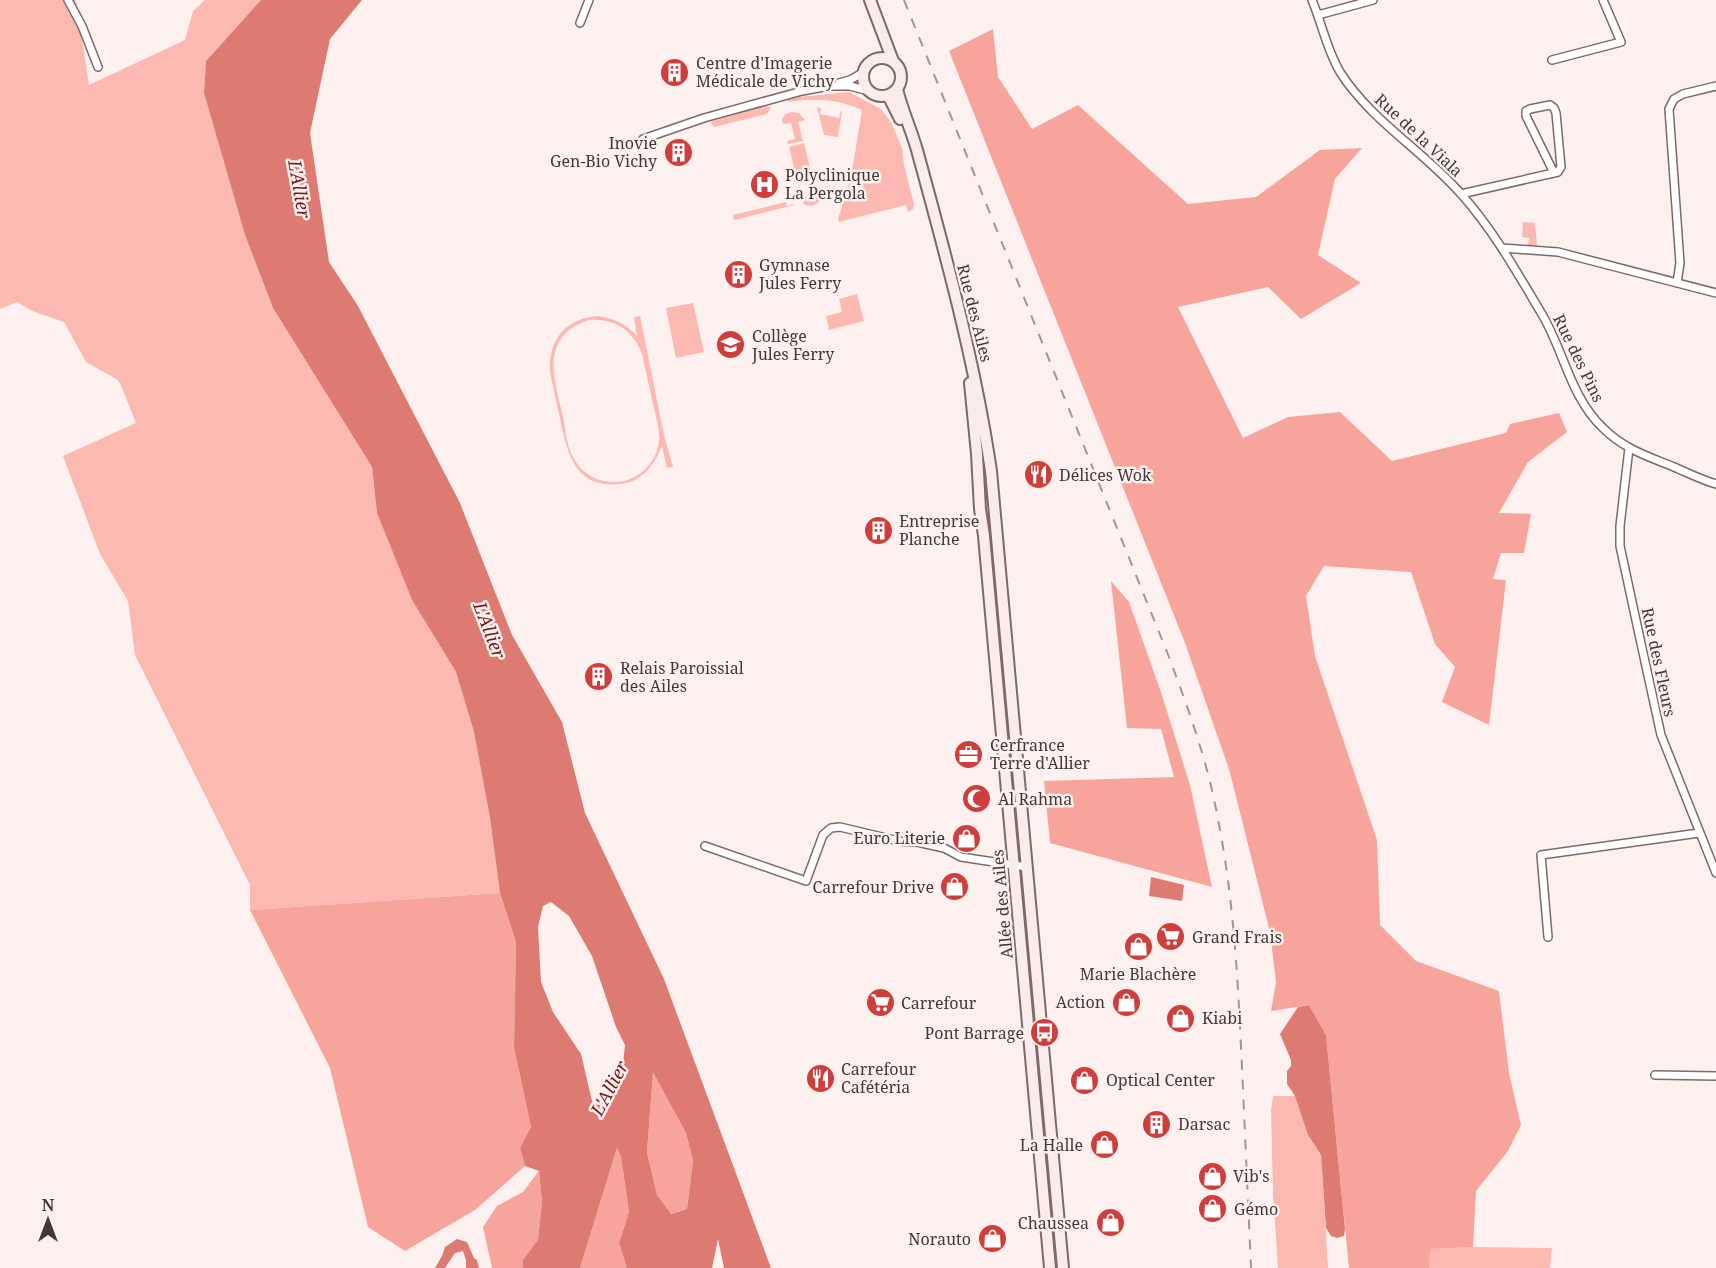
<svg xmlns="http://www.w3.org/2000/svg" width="1716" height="1268" font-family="'Noto Serif',serif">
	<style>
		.green { fill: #fbb9b2; fill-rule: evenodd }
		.forest { fill: #f6a49c }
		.water { fill: #dd7a72; fill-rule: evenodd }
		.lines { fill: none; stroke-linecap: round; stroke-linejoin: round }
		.minor-casing { stroke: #806865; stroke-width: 10 }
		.secondary-casing { stroke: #806865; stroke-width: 14 }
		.minor { stroke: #fff; stroke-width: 7 }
		.secondary { stroke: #faeceb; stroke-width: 10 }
		.rail { stroke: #a29695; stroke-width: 2; stroke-dasharray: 10 10; stroke-linecap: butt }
		.labels { text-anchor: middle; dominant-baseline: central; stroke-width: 5; stroke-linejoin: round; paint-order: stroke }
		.poi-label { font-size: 16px; fill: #433836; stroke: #fdf1f0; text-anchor: start }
		.street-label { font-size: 16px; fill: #433836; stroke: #fdf1f0 }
		.water-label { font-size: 18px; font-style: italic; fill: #711818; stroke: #fdf1f0 }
	</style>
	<rect width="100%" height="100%" fill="#fdf1f0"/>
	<!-- green -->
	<path class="green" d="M0,0H76L89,85L185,40L193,11L205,0H261L206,61L204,93L245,235L273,308L372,467L377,513L412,600L456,672L474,732L490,818L500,893L250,910V885L135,655L128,601L100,554L63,456L136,423L121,385L118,380L86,362L64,322L32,311L17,302L0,309Z
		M849,92L881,109L891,122L902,148L904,165L914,204L913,209L908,212L906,205L839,222L838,219L851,177L862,110C837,99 815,98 789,102L787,100L788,98Z
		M766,106L771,107L767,114L714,127L710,122Z
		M817,107L821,108L820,114L839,118L841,111H842L838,137L824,135Z
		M792,112L799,113L805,120L798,122L803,141L788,144L787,141L795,139L791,123L783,124L782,120L785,114Z
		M804,143L811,172L796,176L789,147Z
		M812,175L817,196L824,194V196C819,203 812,209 804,204L801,198L809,196L805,180L799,181L798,178Z
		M786,202L787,206L794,204V205L734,220L733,215Z
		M1523,222L1535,223L1537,245H1528L1529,238L1522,237Z
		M857,294L864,321L829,330L826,316L842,312L839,299Z
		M693,303L704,352L676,358L666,308Z
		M597,316C614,318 626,324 637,336L634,317L640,316L664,435L673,467L667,468L662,446C654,465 642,482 620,484C577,489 568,456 561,423C557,406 554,389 550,373C548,340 565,319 597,316ZM589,320C614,318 633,330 642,354C646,372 650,390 654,408C656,418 660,429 659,439C658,461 640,480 618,482C602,483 587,477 578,465C567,451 566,433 563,417C554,378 539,337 589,320Z
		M1273,1096H1295L1308,1135L1321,1155L1328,1268H1278L1273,1194L1271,1111Z
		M1473,1247L1552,1248L1550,1268H1429V1249Z"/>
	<!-- forest -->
	<path class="forest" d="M993,29L998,77L1032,129L1078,105L1188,204L1256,197L1320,150L1362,148L1335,179L1318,255L1361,283L1301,319L1268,287L1178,307L1243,438L1288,417L1340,412L1392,461L1506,433L1510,424L1559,413L1567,432L1528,462L1499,513L1531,514L1524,553H1501L1493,579L1506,580L1489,725L1442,702L1455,667L1435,644L1411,572L1324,566L1306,596L1315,656L1377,840L1380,925L1416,961L1499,991L1509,1073L1521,1125L1508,1151L1476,1191L1473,1247L1430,1249L1429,1268H1349L1326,1035L1309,1005L1271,1011L1276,982L1270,932L1229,769L1185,643L949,51Z
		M1111,581L1129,602L1162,695L1190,785L1212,887L1050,843L1044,781L1174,777L1161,729L1127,728Z
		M500,893L516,942L514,1048L531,1127L520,1148L525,1166L475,1210L405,1251L368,1227L330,1068L250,910Z
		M653,1071L686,1133L693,1161L687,1209L670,1214L657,1195L647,1152Z
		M617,1148L621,1157L629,1212L619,1243L627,1268H580Z
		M539,1171L542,1202L538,1241L523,1260V1268H492L483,1227L497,1206L523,1192Z"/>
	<!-- water -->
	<path class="water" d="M261,0H362L330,39L310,133L329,262L358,306L460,503L512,635L562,722L585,813L664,979L771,1268H724L718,1239L712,1268H627L619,1243L629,1212L621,1157L617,1148L580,1268H523V1260L538,1240L542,1202L539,1171L525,1166L520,1148L531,1127L514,1048L516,942L500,893L490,818L474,732L456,672L412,600L377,513L372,467L273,308L245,235L204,93L206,61ZM551,902L569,916L592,956L616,1027L625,1045L622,1075L598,1105L592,1101L581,1054L553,1012L541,982L538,927L543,906ZM653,1072L686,1133L693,1161L687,1209L671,1214L657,1195L647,1152Z
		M1151,877L1184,885L1182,901L1149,896Z
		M1309,1005L1326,1035L1345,1229L1344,1236L1337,1238L1331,1236L1326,1228L1321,1155L1308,1135L1295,1096L1287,1084V1071L1291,1066V1060L1280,1034L1298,1007Z
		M457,1239L467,1242L474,1258L477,1260L479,1268H466V1260L463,1251L455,1253L445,1268H435L442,1256L445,1247Z"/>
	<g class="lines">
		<defs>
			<path id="minor" d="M68,0L82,26L98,67
				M1312,0C1322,24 1327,50 1340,72C1371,121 1424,151 1462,195C1494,231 1518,274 1543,316C1564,352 1571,398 1603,428C1624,449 1647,456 1674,467C1688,473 1702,480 1716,484
				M1318,15L1373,0
				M580,23L589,0
				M1552,60L1621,42L1603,0
				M839,83L850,80L864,72
				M643,139L704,118L802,91L829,86H850L869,91
				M1461,194L1558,172L1561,167L1556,113L1554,108L1550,105L1530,109L1526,111V116L1554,173
				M1502,248L1558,252L1716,293
				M1677,283L1680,263L1669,109L1674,99L1683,94L1716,86
				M1629,448L1620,526V546L1637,625L1661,735L1716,873
				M705,846L806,881L823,835L831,828L840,827L903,842H917L944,848L961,857L1027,867
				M1548,937L1541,855L1699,833
				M1655,1075L1716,1076"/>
			<path id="secondary" d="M870,0L893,61
				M863 77a19 19 0 1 1 38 0a19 19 0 1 1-38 0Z
				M897,89C902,110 911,129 917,150C946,256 975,362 991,471L1063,1268
				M888,95L900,119
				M970,383L977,454L980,509L984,536L1050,1268"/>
		</defs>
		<!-- minor casing -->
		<use href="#minor" class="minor-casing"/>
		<!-- secondary casing -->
		<use href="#secondary" class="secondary-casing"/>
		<!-- minor -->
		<use href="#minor" class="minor"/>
		<!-- secondary -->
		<use href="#secondary" class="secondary"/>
		<!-- rail -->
		<path class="rail" d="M904,0L1169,657C1188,708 1207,760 1217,814C1234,898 1238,982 1242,1068C1245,1134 1248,1201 1251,1268"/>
	</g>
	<!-- icons -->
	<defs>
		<symbol id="building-disc" viewBox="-11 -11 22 22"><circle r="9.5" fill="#ce3f3c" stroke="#fdf1f0"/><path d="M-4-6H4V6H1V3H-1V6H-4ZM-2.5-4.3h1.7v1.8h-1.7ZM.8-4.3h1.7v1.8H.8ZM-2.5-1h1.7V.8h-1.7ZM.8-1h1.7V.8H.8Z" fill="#fff"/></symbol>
		<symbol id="hospital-disc" viewBox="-11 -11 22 22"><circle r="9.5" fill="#ce3f3c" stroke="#fdf1f0"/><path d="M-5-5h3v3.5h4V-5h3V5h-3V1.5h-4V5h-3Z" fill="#fff"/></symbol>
		<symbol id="school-disc" viewBox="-11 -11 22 22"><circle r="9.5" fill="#ce3f3c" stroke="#fdf1f0"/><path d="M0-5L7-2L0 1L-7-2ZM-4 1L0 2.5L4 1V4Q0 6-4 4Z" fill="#fff"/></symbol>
		<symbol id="restaurant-disc" viewBox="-11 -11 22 22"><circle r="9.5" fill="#ce3f3c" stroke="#fdf1f0"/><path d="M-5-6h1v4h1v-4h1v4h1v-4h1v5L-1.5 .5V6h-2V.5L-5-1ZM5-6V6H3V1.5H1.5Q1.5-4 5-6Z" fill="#fff"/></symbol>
		<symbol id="office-disc" viewBox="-11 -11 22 22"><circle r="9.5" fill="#ce3f3c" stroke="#fdf1f0"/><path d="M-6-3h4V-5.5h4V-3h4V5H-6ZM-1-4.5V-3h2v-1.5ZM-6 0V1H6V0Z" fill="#fff"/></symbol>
		<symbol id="mosque-disc" viewBox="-11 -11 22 22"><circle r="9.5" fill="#ce3f3c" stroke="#fdf1f0"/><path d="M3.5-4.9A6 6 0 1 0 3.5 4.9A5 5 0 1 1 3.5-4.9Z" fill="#fff"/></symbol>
		<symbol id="shop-disc" viewBox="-11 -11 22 22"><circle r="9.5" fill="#ce3f3c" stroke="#fdf1f0"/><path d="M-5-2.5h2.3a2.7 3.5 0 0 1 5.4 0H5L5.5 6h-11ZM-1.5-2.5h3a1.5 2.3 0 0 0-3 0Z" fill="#fff"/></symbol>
		<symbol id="supermarket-disc" viewBox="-11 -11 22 22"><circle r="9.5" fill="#ce3f3c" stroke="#fdf1f0"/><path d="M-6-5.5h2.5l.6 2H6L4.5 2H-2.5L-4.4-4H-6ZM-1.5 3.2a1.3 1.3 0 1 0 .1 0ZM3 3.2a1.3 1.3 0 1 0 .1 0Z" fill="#fff"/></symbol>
		<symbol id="bus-disc" viewBox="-11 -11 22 22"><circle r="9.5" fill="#ce3f3c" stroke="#fdf1f0"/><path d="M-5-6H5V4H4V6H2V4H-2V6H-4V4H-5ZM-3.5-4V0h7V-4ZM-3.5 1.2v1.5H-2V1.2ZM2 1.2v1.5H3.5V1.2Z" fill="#fff"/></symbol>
	</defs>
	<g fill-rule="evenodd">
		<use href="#building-disc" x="658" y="56" width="33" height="33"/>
		<use href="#building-disc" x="662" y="136" width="33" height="33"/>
		<use href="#hospital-disc" x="748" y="168" width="33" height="33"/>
		<use href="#building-disc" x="722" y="258" width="33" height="33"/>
		<use href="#school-disc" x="714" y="328" width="33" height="33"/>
		<use href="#restaurant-disc" x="1022" y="458" width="33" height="33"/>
		<use href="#building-disc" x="862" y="514" width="33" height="33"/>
		<use href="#building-disc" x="582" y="660" width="33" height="33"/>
		<use href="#office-disc" x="952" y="738" width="33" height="33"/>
		<use href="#mosque-disc" x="960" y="782" width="33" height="33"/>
		<use href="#shop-disc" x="950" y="822" width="33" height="33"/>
		<use href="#shop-disc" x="938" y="870" width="33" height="33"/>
		<use href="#supermarket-disc" x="1154" y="920" width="33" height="33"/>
		<use href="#shop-disc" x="1122" y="930" width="33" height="33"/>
		<use href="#shop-disc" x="1110" y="986" width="33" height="33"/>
		<use href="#supermarket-disc" x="864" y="986" width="33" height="33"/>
		<use href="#shop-disc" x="1164" y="1002" width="33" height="33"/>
		<use href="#bus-disc" x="1028" y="1016" width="33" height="33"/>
		<use href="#restaurant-disc" x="804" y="1062" width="33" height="33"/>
		<use href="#shop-disc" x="1068" y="1064" width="33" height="33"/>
		<use href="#building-disc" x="1140" y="1108" width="33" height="33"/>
		<use href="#shop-disc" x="1088" y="1128" width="33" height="33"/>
		<use href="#shop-disc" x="1196" y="1160" width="33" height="33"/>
		<use href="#shop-disc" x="1196" y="1192" width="33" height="33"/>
		<use href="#shop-disc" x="1094" y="1206" width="33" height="33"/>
		<use href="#shop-disc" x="976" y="1222" width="33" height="33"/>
	</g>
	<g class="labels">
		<!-- poi labels -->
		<g class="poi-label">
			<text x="696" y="63">Centre d'Imagerie<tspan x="696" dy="18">Médicale de Vichy</tspan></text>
			<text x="657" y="143" text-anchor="end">Inovie<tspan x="657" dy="18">Gen-Bio Vichy</tspan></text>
			<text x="785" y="175">Polyclinique<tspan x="785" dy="18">La Pergola</tspan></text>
			<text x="759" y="265">Gymnase<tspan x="759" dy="18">Jules Ferry</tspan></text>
			<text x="752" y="336">Collège<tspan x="752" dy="18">Jules Ferry</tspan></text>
			<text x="1059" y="475">Délices Wok</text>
			<text x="899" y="521">Entreprise<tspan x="899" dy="18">Planche</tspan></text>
			<text x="620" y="668">Relais Paroissial<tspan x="620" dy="18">des Ailes</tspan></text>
			<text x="990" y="745">Cerfrance<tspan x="990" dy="18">Terre d'Allier</tspan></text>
			<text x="998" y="799">Al Rahma</text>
			<text x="945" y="838" text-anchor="end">Euro Literie</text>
			<text x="934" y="887" text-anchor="end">Carrefour Drive</text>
			<text x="1192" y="937">Grand Frais</text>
			<text x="1138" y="974" text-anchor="middle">Marie Blachère</text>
			<text x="1105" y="1002" text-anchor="end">Action</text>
			<text x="901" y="1003">Carrefour</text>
			<text x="1202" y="1018">Kiabi</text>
			<text x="1024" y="1033" text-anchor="end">Pont Barrage</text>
			<text x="841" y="1069">Carrefour<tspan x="841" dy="18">Cafétéria</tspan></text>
			<text x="1106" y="1080">Optical Center</text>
			<text x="1178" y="1124">Darsac</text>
			<text x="1083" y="1145" text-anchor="end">La Halle</text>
			<text x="1233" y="1176">Vib's</text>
			<text x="1234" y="1209">Gémo</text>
			<text x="1089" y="1223" text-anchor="end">Chaussea</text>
			<text x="971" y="1239" text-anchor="end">Norauto</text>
		</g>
		<!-- street labels -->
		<g class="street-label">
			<text transform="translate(1419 135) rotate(43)">Rue de la Viala</text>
			<text transform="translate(975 313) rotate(76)">Rue des Ailes</text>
			<text transform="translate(1579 358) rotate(64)">Rue des Pins</text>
			<text transform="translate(1659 662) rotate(78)">Rue des Fleurs</text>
			<text transform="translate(1002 904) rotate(-95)">Allée des Ailes</text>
		</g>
		<!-- water labels -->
		<g class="water-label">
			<text transform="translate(300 189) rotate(80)">L'Allier</text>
			<text transform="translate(490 630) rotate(69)">L'Allier</text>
			<text transform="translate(609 1088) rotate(-62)">L'Allier</text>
		</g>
	</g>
	<!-- north arrow -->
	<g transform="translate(48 1220)" stroke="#fdf1f0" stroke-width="4.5" paint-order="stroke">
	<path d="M0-4.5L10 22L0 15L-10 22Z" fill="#433836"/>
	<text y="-9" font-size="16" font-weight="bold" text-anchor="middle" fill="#433836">N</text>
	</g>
</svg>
